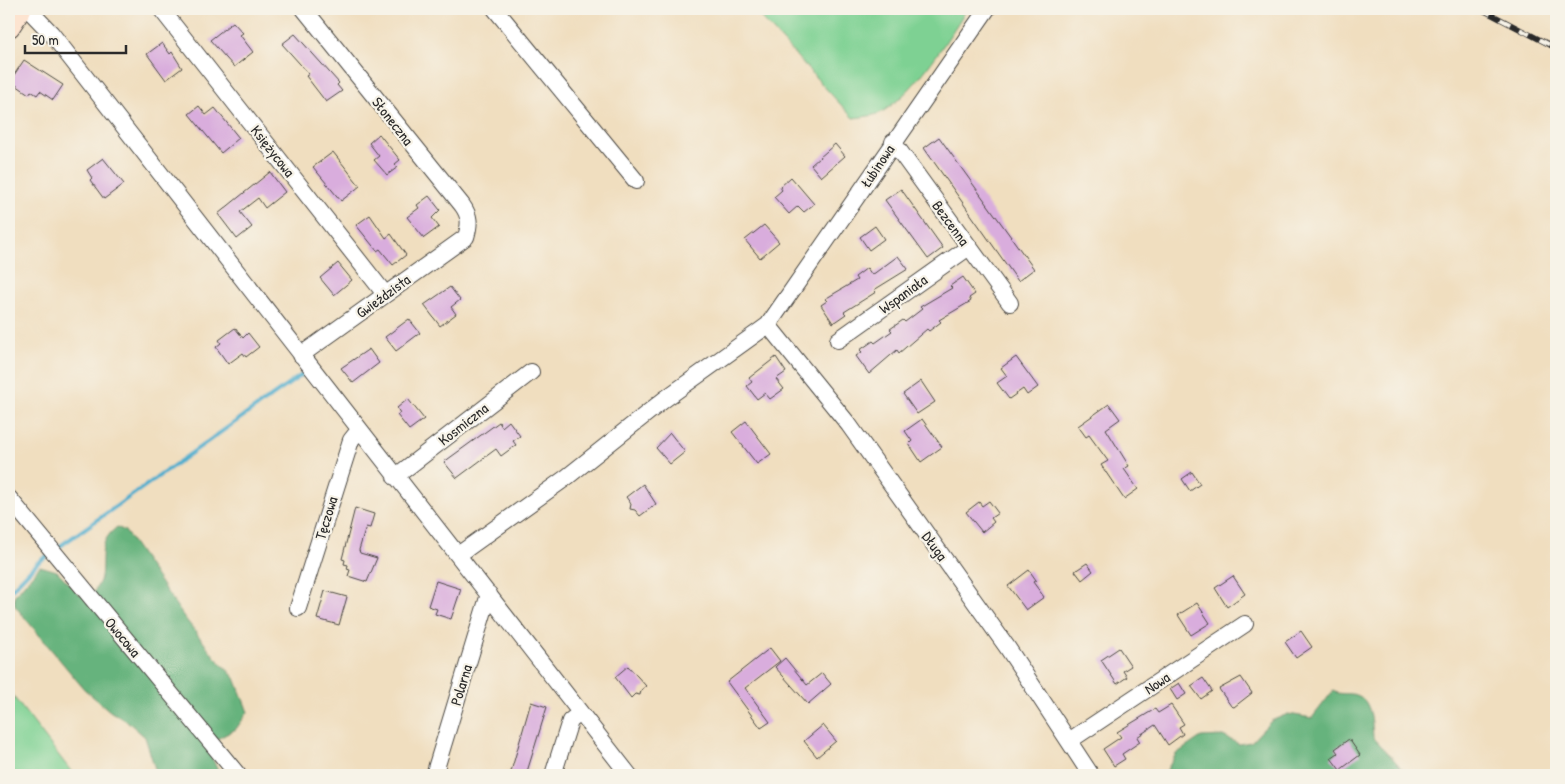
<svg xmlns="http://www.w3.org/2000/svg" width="1565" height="784" font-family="'Patrick Hand',sans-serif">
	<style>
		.green { fill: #7ed193; stroke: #547e5f }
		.forest { fill: #66b37d; stroke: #486f54 }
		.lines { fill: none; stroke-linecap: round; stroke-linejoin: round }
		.stream { stroke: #50aece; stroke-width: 4 }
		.building { fill: #d9addd }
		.street-casing { stroke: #494641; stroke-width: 18 }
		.secondary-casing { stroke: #494641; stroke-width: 24 }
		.street { stroke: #fff; stroke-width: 16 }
		.secondary { stroke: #fde4d0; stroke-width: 22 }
		.rail-casing { stroke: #2b2b2b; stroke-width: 5.5 }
		.rail { stroke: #f7f3e8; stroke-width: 4; stroke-dasharray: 11; stroke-linecap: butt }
		.labels { text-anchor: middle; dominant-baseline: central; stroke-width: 4.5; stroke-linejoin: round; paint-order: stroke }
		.street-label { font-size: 15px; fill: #2b2b2b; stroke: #f7f3e8 }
	</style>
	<rect width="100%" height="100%" fill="#f7f3e8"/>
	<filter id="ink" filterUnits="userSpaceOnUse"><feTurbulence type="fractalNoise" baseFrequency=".02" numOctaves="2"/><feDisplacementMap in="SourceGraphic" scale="10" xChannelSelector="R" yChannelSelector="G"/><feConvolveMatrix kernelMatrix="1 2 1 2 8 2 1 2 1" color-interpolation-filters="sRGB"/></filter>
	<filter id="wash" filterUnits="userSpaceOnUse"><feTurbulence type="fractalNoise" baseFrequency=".0096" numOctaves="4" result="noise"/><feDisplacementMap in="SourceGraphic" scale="20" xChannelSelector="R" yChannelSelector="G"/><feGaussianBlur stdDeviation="1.12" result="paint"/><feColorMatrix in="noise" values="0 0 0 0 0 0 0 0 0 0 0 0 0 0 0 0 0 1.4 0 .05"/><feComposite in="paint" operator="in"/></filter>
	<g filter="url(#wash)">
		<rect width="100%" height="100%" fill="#f0debf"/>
		<!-- green -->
		<path class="green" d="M753,9H752H967C944,44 919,88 882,112C875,116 861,117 853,118Z
			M9,691L74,775H9Z"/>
		<!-- forest -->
		<path class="forest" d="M117,527L125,531L184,617L215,657L235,678L248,712L236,729L217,739L211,756L220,775H157L145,737L127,721L111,712L84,689L15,606L14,596L40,566L57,571L80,595H93C95,589 100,583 101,577C104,555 97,543 117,527Z
			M1333,691C1340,695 1344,693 1352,694C1372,696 1372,722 1373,737L1408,775H1164L1176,754L1201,737L1223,736L1239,744L1251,742L1271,721L1288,714L1312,718Z"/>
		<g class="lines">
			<!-- stream -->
			<path class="stream" d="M56,549L303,374
				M9,592L37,563L50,554"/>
		</g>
		<g id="blocks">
			<!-- building -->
			<path class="building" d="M233,22L243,33L240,35L253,52L234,67L210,40Z
				M295,34L339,83L337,85L342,91L326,102L306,76L309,74L282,44Z
				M162,43L170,54L172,52L182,68L166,80L147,54Z
				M24,60L63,85L53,100L40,91L37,95L31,91L29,94L10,81Z
				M199,106L206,115L215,108L239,138L221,153L189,114Z
				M379,134L400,160L395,164L398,167L387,175L374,160L379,156L369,143Z
				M939,137L1034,269L1018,281L924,148Z
				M835,144L845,156L821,177L811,165Z
				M333,152L360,186L341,201L313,167Z
				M103,158L124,184L104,199L90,180L92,178L87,170Z
				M270,172L285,192L265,208L258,198L240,212L252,227L237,239L218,214Z
				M791,177L814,204L804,212L798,206L789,214L774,197L782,190L780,187Z
				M901,189L943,248L928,259L885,200Z
				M429,196L440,210L432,218L439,227L424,238L407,217L419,208L417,205Z
				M370,215L386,238L391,234L406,255L393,265L380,249L377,251L356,225Z
				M764,225L779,242L760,258L745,240Z
				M875,226L884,239L869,250L860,237Z
				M898,256L908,269L874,290L876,292L844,312L846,314L833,323L821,305L827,301L825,299L857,280L855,277L867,268L872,275Z
				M338,263L352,280L334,295L320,278Z
				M963,277L975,294L969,298L971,301L939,320L941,322L929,331L927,329L899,353L897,350L869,374L856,356L862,352L860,350L873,341L875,343L892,331L890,329L903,320L905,322L922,309L920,307L952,288L950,286Z
				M450,287L460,300L451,307L456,314L440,326L424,305Z
				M409,319L420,333L396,351L385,337Z
				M235,328L243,338L248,333L259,347L246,357L243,353L228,364L216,347L221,343L219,340Z
				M369,349L379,363L353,383L341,368Z
				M776,357L786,372L776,379L784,389L770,399L765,393L757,399L747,386L752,382L749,378Z
				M1016,357L1038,387L1027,395L1023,389L1009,399L997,383L1007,376L1001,368Z
				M921,381L935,402L917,414L903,394Z
				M408,399L424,419L409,430L397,415L400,413L397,408Z
				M1109,404L1120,419L1106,429L1129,466L1124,469L1138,489L1124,499L1101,465L1108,461L1089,435L1086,437L1078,426Z
				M922,419L942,447L921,462L909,444L912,441L905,431Z
				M509,421L520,436L513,441L516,445L501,456L496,449L457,478L444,462L499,422L502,427Z
				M746,421L771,454L757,464L732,432Z
				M670,433L685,452L670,464L656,448Z
				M1192,472L1200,484L1190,491L1182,479Z
				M643,484L656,504L640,516L635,510L630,509L631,504L626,497Z
				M989,501L998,513L991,518L994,522L982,532L966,512L979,502L982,506Z
				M355,508L374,514L370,528L366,527L359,550L360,553L377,558L367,582L348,576L350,570L347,569L348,565L344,564L345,560L342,559Z
				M1087,563L1093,571L1082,580L1075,571Z
				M1029,570L1036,580L1033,582L1044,597L1026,610L1008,586Z
				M1233,576L1245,594L1227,607L1215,588Z
				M436,581L461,589L451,619L435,614L437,609L428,606Z
				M325,591L347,597L339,625L317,619Z
				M1197,603L1210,623L1191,635L1178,615Z
				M1301,631L1312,647L1296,658L1285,642Z
				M770,648L780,661L745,688L770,722L761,728L727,682Z
				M1119,648L1131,666L1123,671L1127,677L1117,684L1101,660Z
				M785,658L807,685L822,673L831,684L808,704L775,667Z
				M628,666L646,686L641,690L640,695L635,694L631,698L615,677Z
				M1241,677L1252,693L1234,707L1231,706L1219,689Z
				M1203,678L1212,691L1201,699L1191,686Z
				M1179,683L1186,694L1177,700L1170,689Z
				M531,702L547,707L526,775H510Z
				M1171,705L1184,724L1179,727L1183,734L1168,745L1155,725L1137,737L1140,742L1122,754L1125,759L1114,766L1103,749L1121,737L1117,732L1155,709L1158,713Z
				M823,725L836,741L817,757L804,741Z
				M1349,739L1360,755L1340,770L1331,758L1338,753L1335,749Z"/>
		</g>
	</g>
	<g filter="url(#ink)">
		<use href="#blocks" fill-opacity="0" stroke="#494641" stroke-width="1"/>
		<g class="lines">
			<defs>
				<path id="street" d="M28,9L51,33L629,775
					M161,9L385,294
					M495,9L636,181
					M893,142L1010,303
					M768,325L849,425L1007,647L1091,775
					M838,340L969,247
					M301,355L466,237C470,224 470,216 462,205L304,9
					M395,477L531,372
					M9,498L238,775
					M458,555L567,477L665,399L768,325L987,9
					M298,608L351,440L359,430
					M1069,741L1245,624
					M434,775L489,594
					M553,775L570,721L580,713"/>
				<path id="secondary" d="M9,26L20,9"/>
			</defs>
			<!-- street casing -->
			<use href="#street" class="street-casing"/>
			<!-- secondary casing -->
			<use href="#secondary" class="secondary-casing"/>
			<!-- street -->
			<use href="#street" class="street"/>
			<!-- secondary -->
			<use href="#secondary" class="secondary"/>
			<defs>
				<path id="rail" d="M1481,9L1556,48"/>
			</defs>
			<!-- rail casing -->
			<use href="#rail" class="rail-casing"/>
			<!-- rail -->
			<use href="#rail" class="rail"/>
		</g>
	</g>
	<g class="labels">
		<!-- street labels -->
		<g class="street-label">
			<text transform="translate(393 121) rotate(52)">Słoneczna</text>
			<text transform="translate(273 151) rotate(52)">Księżycowa</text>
			<text transform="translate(877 166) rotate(-56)">Łubinowa</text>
			<text transform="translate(951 223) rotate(54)">Bezcenna</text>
			<text transform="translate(903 294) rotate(-36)">Wspaniała</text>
			<text transform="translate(383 296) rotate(-36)">Gwieździsta</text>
			<text transform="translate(463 424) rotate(-38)">Kosmiczna</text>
			<text transform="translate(326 518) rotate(-73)">Tęczowa</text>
			<text transform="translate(935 546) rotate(54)">Długa</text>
			<text transform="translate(123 637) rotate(50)">Owocowa</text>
			<text transform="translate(1157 683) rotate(-34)">Nowa</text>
			<text transform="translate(461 685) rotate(-73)">Polarna</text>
		</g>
	</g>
	<!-- margin -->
	<rect width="1565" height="784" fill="none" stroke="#f7f3e8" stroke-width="30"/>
	<!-- scale -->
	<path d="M25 45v8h101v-8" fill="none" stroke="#2b2b2b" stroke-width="2.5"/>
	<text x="32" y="45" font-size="15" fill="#2b2b2b" stroke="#f7f3e8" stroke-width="4" paint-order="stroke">50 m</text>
</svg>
